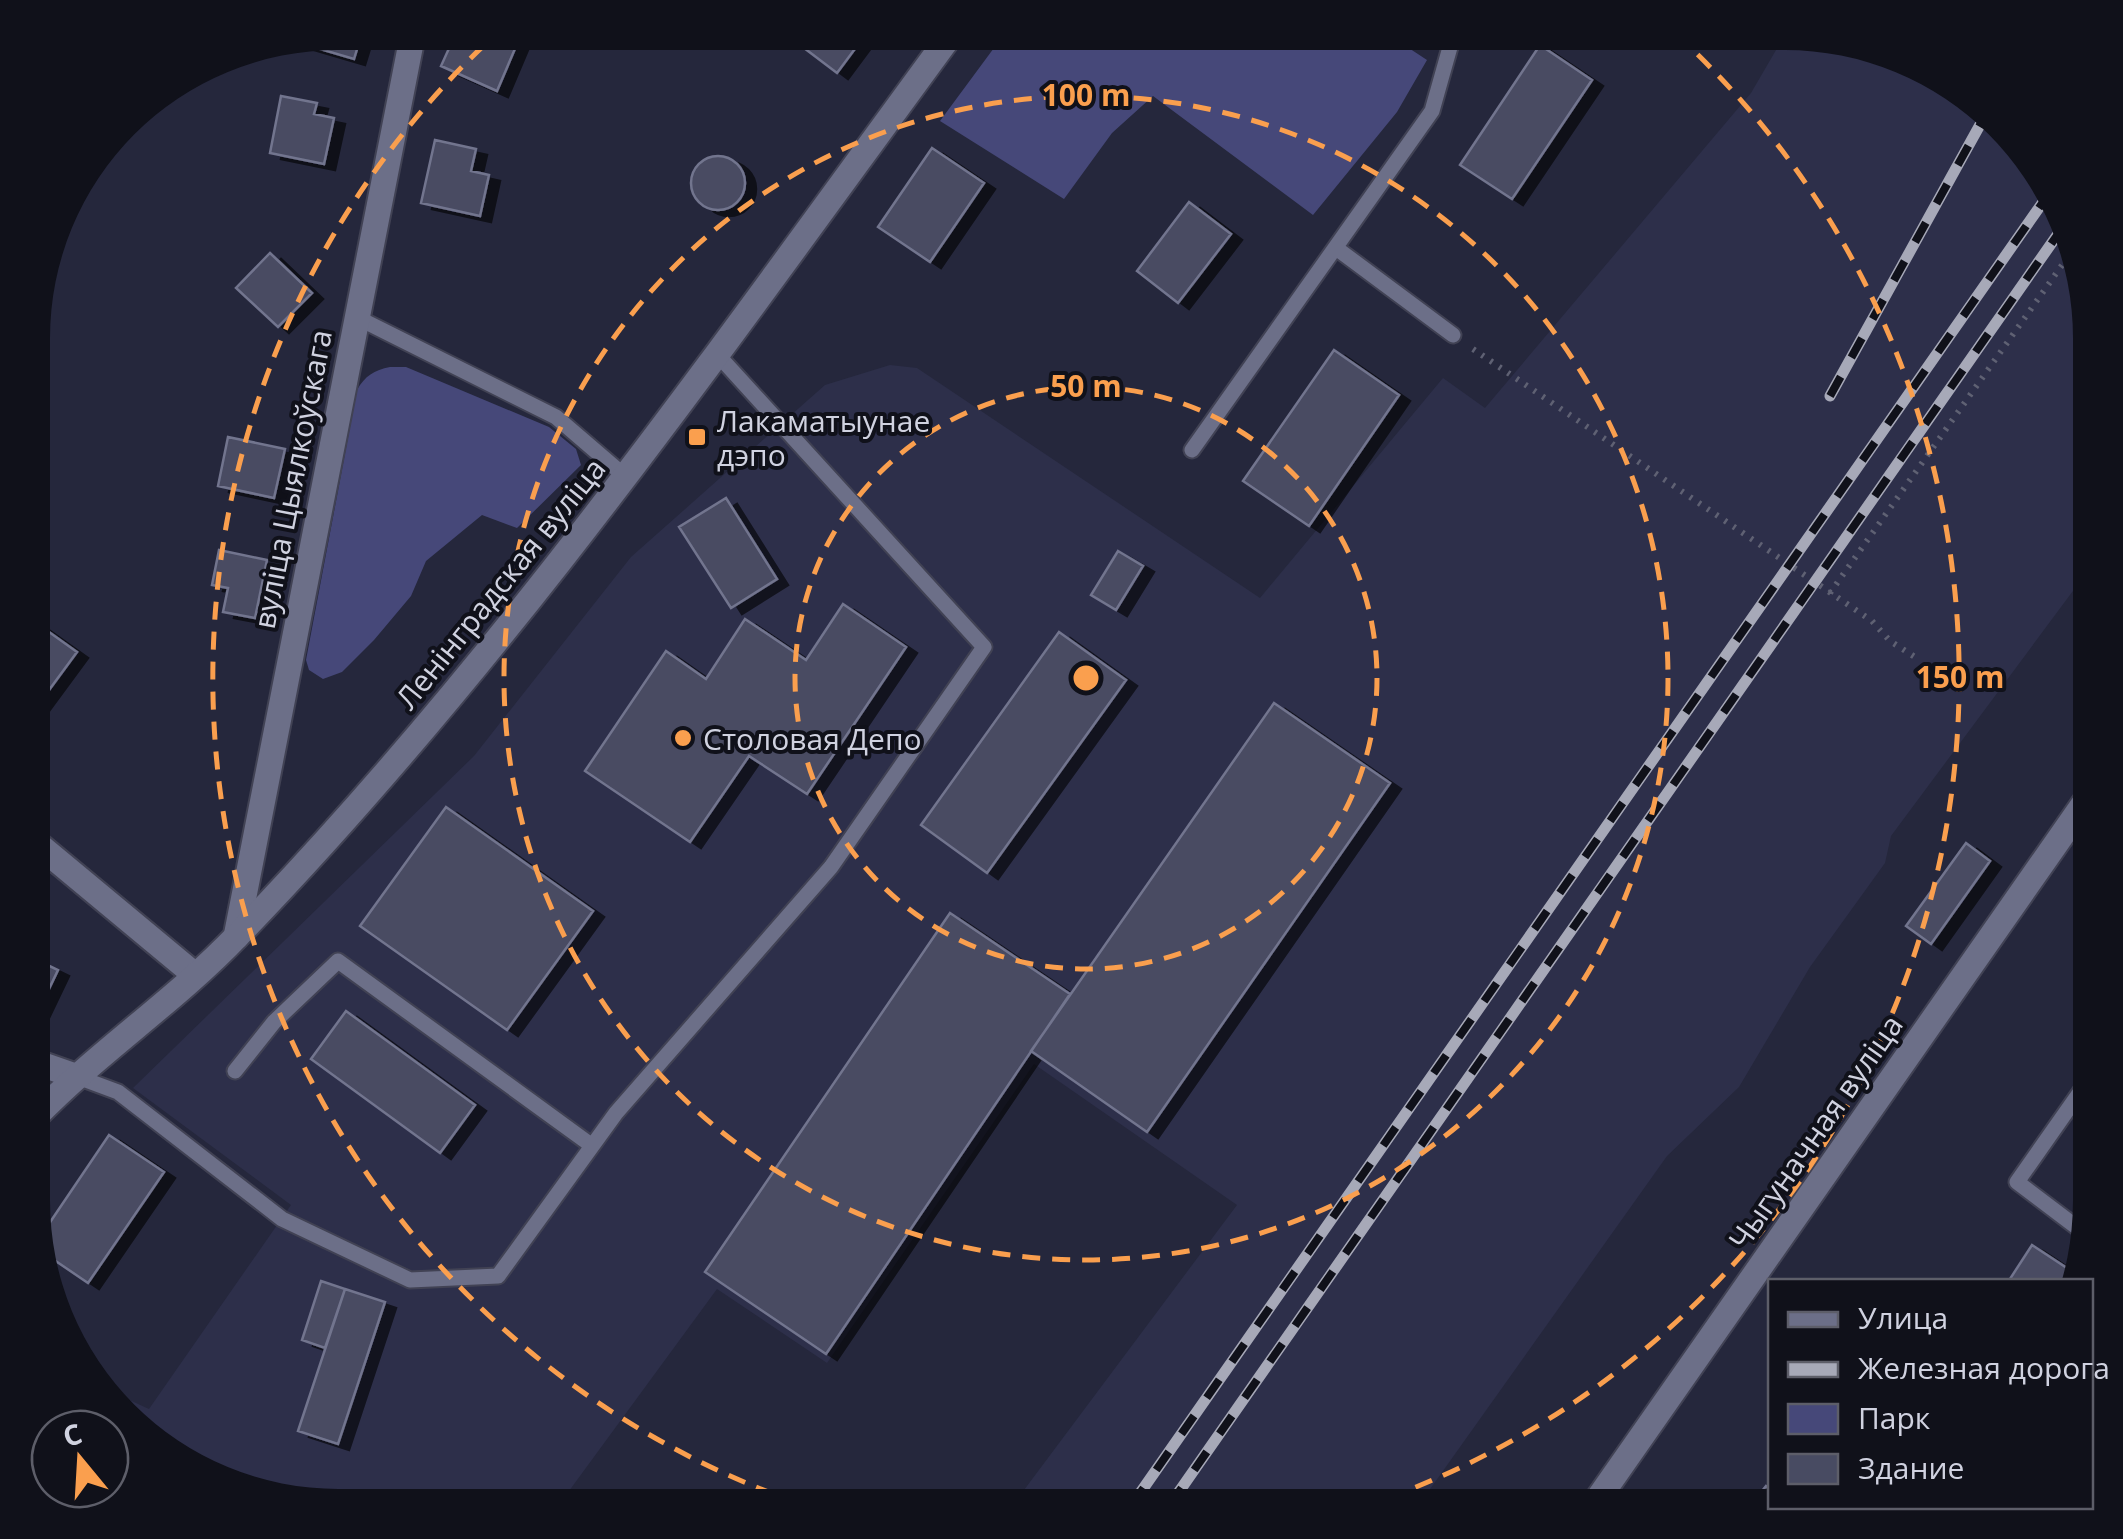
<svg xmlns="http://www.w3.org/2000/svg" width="2123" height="1539" font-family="'Open Sans',sans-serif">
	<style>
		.built { fill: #2d2f4a }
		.green { fill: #464879 }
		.building { fill: #484b62; stroke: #72748e; stroke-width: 2.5; filter: url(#shadow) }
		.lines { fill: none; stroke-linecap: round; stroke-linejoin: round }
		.lane-casing { stroke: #414254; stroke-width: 19 }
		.street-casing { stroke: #414254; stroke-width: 29 }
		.secondary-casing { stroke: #414254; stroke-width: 29 }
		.path { stroke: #5f6173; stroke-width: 6; stroke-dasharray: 2.5 8; stroke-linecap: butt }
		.lane { stroke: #6c6f88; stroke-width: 15 }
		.street { stroke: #6c6f88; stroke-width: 25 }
		.secondary { stroke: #6c6f88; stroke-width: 25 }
		.rail-casing { stroke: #a7a9b8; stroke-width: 11 }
		.rail { stroke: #10111a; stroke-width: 8; stroke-dasharray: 22; stroke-linecap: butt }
		.ring { fill: none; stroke: #fa9f4e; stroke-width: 5; stroke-dasharray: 18 12 }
		.poi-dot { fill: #fa9f4e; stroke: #10111a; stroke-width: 4 }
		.labels { text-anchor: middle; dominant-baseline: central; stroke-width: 8; stroke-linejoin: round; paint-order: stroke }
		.poi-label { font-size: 30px; fill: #d0d2e0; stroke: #10111a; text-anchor: start }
		.street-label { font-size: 30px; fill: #d0d2e0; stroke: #10111a }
		.centre { fill: #fa9f4e; stroke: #10111a; stroke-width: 5 }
		.ring-label { font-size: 30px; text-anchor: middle; font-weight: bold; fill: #fa9f4e; stroke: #10111a; stroke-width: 8; stroke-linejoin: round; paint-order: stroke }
	</style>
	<defs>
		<filter id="shadow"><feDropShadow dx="11" dy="6" stdDeviation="0" flood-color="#0009"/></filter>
	</defs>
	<rect width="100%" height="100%" fill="#25273c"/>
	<!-- built -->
	<path class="built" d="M1786,33H1805L1902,56L1971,96L2059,202L2090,318V568L1891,836L1885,863L1810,967L1739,1087L1667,1156L1418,1506H1012L1237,1205L1034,1064L827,1363L717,1289L558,1506H318L221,1483L151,1443L120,1407L125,1398L149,1409L291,1205L133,1088L474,756L631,557L825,385L890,365L917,368L1260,598L1443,378L1485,408L1751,93Z"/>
	<!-- green -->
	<path class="green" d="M1005,33H1386L1427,60L1397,112L1313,215L1153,96L1112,133L1064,199L940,121Z
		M390,367H406L549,427L576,449L581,465L517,528L482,515L426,561L411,596L374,640L342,672L323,679L309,670L306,660L357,390C365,376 374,370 390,367Z"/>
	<!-- building -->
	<path class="building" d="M338,32L362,33L354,59L296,42Z
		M456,33H492L517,44L497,91L441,66Z
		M789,33H864L866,34L837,73L787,35Z
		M1540,45L1592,80L1512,199L1460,165Z
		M281,96L317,103L314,114L334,118L324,164L270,153Z
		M435,140L476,149L471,171L489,175L480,216L421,203Z
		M932,148L984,183L930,262L878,227Z
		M691 183a27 27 0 1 1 54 0a27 27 0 1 1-54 0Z
		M1189,202L1231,234L1178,303L1137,271Z
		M270,253L312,293L278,327L236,288Z
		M1334,350L1399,395L1309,526L1243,481Z
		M228,437L285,449L274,498L218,486Z
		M726,498L777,579L731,608L679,527Z
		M219,550L267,560L255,618L223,612L228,588L212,585Z
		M1118,551L1143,566L1116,610L1091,595Z
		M843,604L906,647L807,794L749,756L690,842L585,771L666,651L706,679L745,619L806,660Z
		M35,622L77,652L38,705L35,704Z
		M1059,632L1126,680L987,873L921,825Z
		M1274,703L1390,783L1147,1132L1031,1051Z
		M446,807L593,911L507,1030L360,926Z
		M1966,843L1990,861L1931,944L1906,926Z
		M950,913L1070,994L826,1354L705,1272Z
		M35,959L58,970L37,1014H35Z
		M346,1011L475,1105L440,1153L311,1059Z
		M109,1135L164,1172L88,1283L38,1249L36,1243Z
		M2032,1245L2079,1276L2078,1282H2008Z
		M321,1281L345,1289L325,1348L302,1340Z
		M345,1289L385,1302L338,1444L298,1431Z
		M1766,1486L1770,1489V1506H1750Z"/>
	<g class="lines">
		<defs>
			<path id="lane" d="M1336,248L1453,335
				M356,317L556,417L627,478
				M1192,450L1432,111L1454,33
				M235,1071L274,1022L338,961L591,1145
				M75,1076L118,1092L282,1219L410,1280L498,1276L616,1113L831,867L984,647L717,354
				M2087,1235L2017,1182L2090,1078"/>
			<path id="street" d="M35,842L195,975
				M236,937L413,33
				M35,1062L75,1076
				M1593,1506L2090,795"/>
			<path id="secondary" d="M35,1117C98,1052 175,1001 238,935C505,659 725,342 952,33"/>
		</defs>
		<!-- lane casing -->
		<use href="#lane" class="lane-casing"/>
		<!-- street casing -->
		<use href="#street" class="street-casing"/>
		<!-- secondary casing -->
		<use href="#secondary" class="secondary-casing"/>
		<!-- path -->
		<path class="path" d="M1473,349L1872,621L1890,641L1918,659
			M1830,593L2072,251"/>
		<!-- lane -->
		<use href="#lane" class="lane"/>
		<!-- street -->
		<use href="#street" class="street"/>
		<!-- secondary -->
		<use href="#secondary" class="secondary"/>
		<defs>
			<path id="rail" d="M1830,396L1986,114
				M1131,1506L2050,192
				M1169,1506L2065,224"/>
		</defs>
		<!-- rail casing -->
		<use href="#rail" class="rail-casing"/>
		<!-- rail -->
		<use href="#rail" class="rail"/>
	</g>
	<!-- distance rings -->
	<g class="ring">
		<circle cx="1086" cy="678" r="291"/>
		<circle cx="1086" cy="678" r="582"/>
		<path d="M801 1504A874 874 0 0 1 496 34M1676 34A874 874 0 0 1 1371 1504"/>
	</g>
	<!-- markers -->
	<g class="poi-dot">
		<rect x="687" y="427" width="20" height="20" rx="5"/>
		<circle cx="683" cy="738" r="10"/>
	</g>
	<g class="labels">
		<!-- poi labels -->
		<g class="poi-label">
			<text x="717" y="420">Лакаматыунае<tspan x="717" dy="34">дэпо</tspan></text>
			<text x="703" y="738">Столовая Депо</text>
		</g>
		<!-- street labels -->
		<g class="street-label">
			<text transform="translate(292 479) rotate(-79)">вуліца Цыялкоўскага</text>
			<text transform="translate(500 583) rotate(-51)">Ленінградская вуліца</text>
			<text transform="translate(1815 1132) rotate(-55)">Чыгуначная вуліца</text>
		</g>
	</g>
	<!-- crop -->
	<path d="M0 0H2123V1539H0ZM338 50H1785A288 288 0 0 1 2073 338V1201A288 288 0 0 1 1785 1489H338A288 288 0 0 1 50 1201V338A288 288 0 0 1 338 50Z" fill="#10111a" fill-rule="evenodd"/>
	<circle cx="1086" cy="678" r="15" class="centre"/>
	<g class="ring-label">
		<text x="1086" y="106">100 m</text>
		<text x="1086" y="397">50 m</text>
		<text x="1960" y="688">150 m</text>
	</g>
	<!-- legend -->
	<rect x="1768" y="1279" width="325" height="230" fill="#10111a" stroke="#5d5e69" stroke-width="2.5"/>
	<rect x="1788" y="1312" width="50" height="15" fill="#6c6f88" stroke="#5d5e69" stroke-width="2.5"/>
	<text x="1858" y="1329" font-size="30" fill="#d0d2e0">Улица</text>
	<rect x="1788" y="1362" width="50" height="15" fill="#a7a9b8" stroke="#5d5e69" stroke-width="2.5"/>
	<text x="1858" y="1379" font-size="30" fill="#d0d2e0">Железная дорога</text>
	<rect x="1788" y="1404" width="50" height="30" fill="#464879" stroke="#5d5e69" stroke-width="2.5"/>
	<text x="1858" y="1429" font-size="30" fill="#d0d2e0">Парк</text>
	<rect x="1788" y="1454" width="50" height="30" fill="#484b62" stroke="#5d5e69" stroke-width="2.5"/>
	<text x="1858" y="1479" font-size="30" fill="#d0d2e0">Здание</text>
	<!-- north arrow -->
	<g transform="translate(80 1459) rotate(342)"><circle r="48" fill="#10111a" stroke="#5d5e69" stroke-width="2.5"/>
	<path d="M0-8L18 38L0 25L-18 38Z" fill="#fa9f4e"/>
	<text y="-15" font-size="28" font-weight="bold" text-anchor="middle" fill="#d0d2e0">С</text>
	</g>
</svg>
